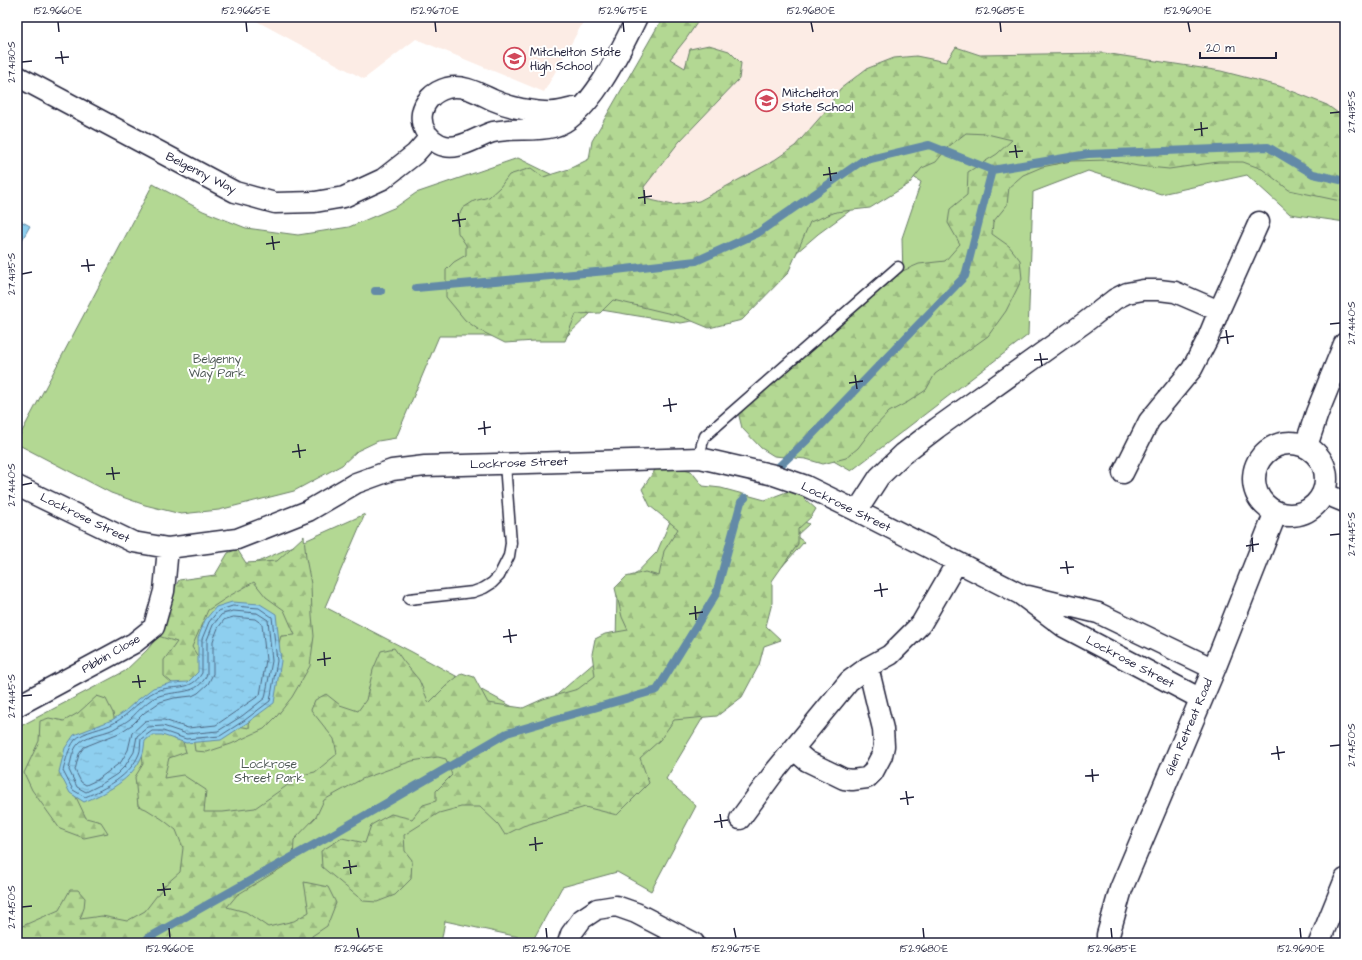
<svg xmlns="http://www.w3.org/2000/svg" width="1362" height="960" font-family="'Architects Daughter',sans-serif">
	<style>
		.built { fill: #fcece5 }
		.green { fill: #b3d893; stroke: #6a7d67 }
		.forest { fill: url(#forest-firs); stroke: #6a7d67 }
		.water { fill: url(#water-ripples); stroke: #638aa7 }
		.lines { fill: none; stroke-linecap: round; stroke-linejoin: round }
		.shore { stroke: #4d6783; stroke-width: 1 }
		.stream { stroke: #638aa7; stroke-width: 8 }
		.lane-casing { stroke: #22223b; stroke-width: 13 }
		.street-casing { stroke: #22223b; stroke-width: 23 }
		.secondary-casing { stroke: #22223b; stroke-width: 25 }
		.lane { stroke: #fff; stroke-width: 10 }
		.street { stroke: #fff; stroke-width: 20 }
		.secondary { stroke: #fff; stroke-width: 22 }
		.ticks { fill: none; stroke: #22223b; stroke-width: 1.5 }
		.labels { text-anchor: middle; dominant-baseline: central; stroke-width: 4; stroke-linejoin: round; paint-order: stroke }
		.poi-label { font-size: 12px; fill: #22223b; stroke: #fff; text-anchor: start }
		.street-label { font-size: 12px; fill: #22223b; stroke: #fff }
		.park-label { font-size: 12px; fill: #4e5955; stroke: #fff }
		.neatline { fill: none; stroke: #22223b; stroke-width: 1.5 }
		.ticks-label { font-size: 10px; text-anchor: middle; fill: #22223b }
	</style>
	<defs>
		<pattern id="forest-firs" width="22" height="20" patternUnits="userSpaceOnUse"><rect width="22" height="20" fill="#b3d893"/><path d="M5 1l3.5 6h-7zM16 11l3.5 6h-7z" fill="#9ab980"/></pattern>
		<pattern id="water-ripples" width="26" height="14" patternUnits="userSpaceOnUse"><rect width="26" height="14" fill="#8ecfef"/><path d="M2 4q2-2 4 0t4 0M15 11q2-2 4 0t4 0" fill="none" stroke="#7ab1ce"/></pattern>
	</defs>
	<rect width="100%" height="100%" fill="#fff"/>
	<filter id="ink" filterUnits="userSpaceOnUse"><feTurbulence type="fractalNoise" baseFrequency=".025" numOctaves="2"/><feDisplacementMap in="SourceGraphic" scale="8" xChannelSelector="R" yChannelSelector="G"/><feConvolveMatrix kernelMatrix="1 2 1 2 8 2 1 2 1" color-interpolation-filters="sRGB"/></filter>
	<g filter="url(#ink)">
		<!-- built -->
		<path class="built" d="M249,17H586L544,92L416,39L364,79Z
			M682,17H1345V125L1086,57L687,233L596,185Z"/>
		<!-- green -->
		<path class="green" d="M934,75L1345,125V222L1290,214L1247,175L1161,194L1088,171L1033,192L1028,335L851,471L816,451L903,275L902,238L921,182L904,171L818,234L724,315L681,323L595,309L567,336H439L396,438L378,441L357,451L342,465L294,491L219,510L181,514L145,505L111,493L17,444V441L153,184L203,211L246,228L298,235L349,227L396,207L416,193L518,158L591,194L687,233Z
			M683,491L785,512L809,524L796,536L804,542L771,579L760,623L666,779L696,806L651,891L617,872L562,887L533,940L445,921L441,943H71L17,936V728L125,671L147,650L167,625L205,581L260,561L365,514L325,607L412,652L531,717L616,644L617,593L657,552Z"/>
		<!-- forest -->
		<path class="forest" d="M663,17H701L686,39L670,59L685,68L690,49L709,45L729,51L741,63L739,79L679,142L644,187L646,199L673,205L699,201L770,163L795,146L824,113L840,89L866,69L894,58L916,56L946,62L956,47L980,55L1104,53L1221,71L1279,86L1327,105L1345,118V202L1289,190L1262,169L1243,162H1218L1169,169L1138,166L1108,160L1071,161L1042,167L1023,175L1009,187L1007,205L993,222L992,234L1009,246L1020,260L1022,279L1006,311L988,336L935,374L926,390L908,402L889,412L870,432L858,448L846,458L823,464L806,459L774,456L761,448L742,428L738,412L756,395L780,378L827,324L859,309L898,273L919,264L945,261L960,244L948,223L950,209L967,195L968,172L997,154L1012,140L987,134L966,133L948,147L936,162L922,168L909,184L870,208L836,212L810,222L788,273L742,320L709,328L680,316L613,300L600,313L576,314L565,341H535L505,343L479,330L465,320L446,297V270L454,262L466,255V245L458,233L457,218L463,208L474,201L489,197L500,187L509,175L531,168L543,177L569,169L589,159L592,141Z
			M671,465L691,471L703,486L721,488L765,500L794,489L816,509L811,517L798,529V544L772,581V603L766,626L781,640L764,646L759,665L742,697L717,716L674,720L660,740L640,758L649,783L617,815L585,807L523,826L505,835L498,824L480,807H461L439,813L404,835L405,851L412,860L411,879L395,895L377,902L363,901L322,867L321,851L342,838L365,843L371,825L391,814L412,819L423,805L436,801V791L452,775L446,759L438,757L412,761L362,779L324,800L316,817L294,840L293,861L237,895L227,907L246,912L268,927L294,921L309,912L304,882L328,887L336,903L327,926L312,936L309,943H260L258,941L249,943H17V932L20,927L59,910L70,890H78L85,898L84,908L80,919L102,916L127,921L145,911L165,885L180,872L183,848L176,830L162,819L146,809L138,806L135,777L143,764L141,742L148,730L180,732L186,752L169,758L164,778L183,775L206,790L204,812H223L255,808L302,775L315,772L337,754L334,739L311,710L315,700L326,694L340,705L358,711L366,700L373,670L381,651L394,648L404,662L419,680L429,703L446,686L462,673L474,677L488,703L523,708L543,699L578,689L595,676L592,654L595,639L605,634L628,630L622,617L615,588L626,577L645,572L659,576L664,551L678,529L650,506L642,489L655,470Z
			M304,536L306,558L311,584L312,615L314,636L310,666L292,697L277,716L264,729L231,744L207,752L195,751L193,737L227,724L249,728L250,709L270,673L281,636L295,635L284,610L266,597L254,582L231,595L208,610L192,647L203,665L199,679L179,689L164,676V660L177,642L155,635L147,610L167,602L179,580L215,575L228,553L237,549L246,563L277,561Z
			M97,696L106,699L113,713L117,732L65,774L86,818L101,822L108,833L84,838L60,829L32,790L24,773L39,741L40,721L49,718L64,721L78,713Z"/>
		<!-- water -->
		<path class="water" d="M17,219L30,226L18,247H17Z
			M232,602L260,604L276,614L281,661L274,703L247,723L221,740L186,743L162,735H152L145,741C144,746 144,752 142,756C132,780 107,792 84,802L70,793L59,772L65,748L74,735L112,720L124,712L135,702L153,688L171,683L188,682L198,672V638L205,620L216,607Z"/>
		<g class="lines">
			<!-- shore -->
			<path class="shore" d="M233,606L259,608L272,617L277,661L270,701L245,720L220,736L186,739L163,731H152L141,739C140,744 141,750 139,754C130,776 105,789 85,797L73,790L63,771C66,760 68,749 75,740C83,731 104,729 114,723C129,715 142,697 156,691C174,684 190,693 202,673V639L209,622L218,611Z
				M233,611L257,613L268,620L272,661L265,698L242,716L218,731L187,734L163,726L148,727L137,736L134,752L125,766L117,774L100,785L86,792L77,787L69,770C71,761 72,749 80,742C89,734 107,734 117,727C121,725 126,722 130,719C139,711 148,699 159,696C177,690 198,696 207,674V640L213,625L221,615Z
				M234,617L255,619L262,624L266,660L260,695L216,725L188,728L164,720H151L145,721L132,733L128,750L121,762L97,780L86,785L81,782L75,770L79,754L84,747L119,733L133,724L144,713L160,702L174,698L192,696L198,693L208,684L213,674V641L218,628L224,620Z"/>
			<!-- stream -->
			<path class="stream" d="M416,288L607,271L696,261L758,233L862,161L929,145L992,170
				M375,291H381
				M771,474L807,440L965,276L992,170L1088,154L1268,147L1313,174L1345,181
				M143,943L148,938L331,835L507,733L657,690L716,594L741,502L745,498"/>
			<defs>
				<path id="lane" d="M700,458L702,444L705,436L898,267
					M409,599L473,592L484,588L492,583L499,576L509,556L511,543L505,464"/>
				<path id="street" d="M17,76L235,192L275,203L315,202L344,197L383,179L415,154L430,137
					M581,108C571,107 569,110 561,111C549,114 533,111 522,109C512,107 502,104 493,100C478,93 463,84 447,88C418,96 412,129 439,144C457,153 476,137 493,132C514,127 534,132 553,127C589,118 622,48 637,17
					M1123,473L1149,421L1192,369L1207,340L1219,311
					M17,486L133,542L168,548L237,539L308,511L356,483L392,470L425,466L700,458L774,475L806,486L857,511L1020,594L1064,627L1201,699
					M1323,493L1345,502
					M857,511L879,477L903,454L937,428L1084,323L1115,299L1127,293L1143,290H1159L1175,292L1219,311L1259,222
					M1028,596L1098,613L1214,669
					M17,706L134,643L154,627L164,591L168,548
					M793,749L807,761L844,779L852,780L867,778L873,772L882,755L884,746L883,729L868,667
					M740,819L776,770L849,681L868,667L890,655L921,624L957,562
					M568,943L571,934L582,919L597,909L616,906L636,913L694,943
					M1319,943L1345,879"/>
				<path id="secondary" d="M1254 479a36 36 0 1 1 72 0a36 36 0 1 1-72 0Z
					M1306,446L1317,413L1345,344
					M1108,943V935L1121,889L1214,669L1276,512"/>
			</defs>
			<!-- lane casing -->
			<use href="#lane" class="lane-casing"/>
			<!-- street casing -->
			<use href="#street" class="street-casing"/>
			<!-- secondary casing -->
			<use href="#secondary" class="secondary-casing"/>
			<!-- lane -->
			<use href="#lane" class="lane"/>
			<!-- street -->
			<use href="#street" class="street"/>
			<!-- secondary -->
			<use href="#secondary" class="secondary"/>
		</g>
	</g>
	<!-- ticks -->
	<path class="ticks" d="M58,22L59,32M246,22L247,32M435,22L436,32M623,22L624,32M811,22L813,32M1000,22L1001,32M1188,22L1190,32M61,51L63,64M55,58L69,57M22,62L32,61M1330,113L1340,112M1201,122L1202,136M1194,130L1208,128M1015,145L1017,158M1009,152L1023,151M829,167L831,181M823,175L837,173M644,190L645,204M638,198L652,196M458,213L460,227M452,221L466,219M272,236L274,250M266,244L280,242M87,259L89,272M81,266L95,265M22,274L32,272M1330,324L1340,323M1226,330L1228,344M1220,338L1234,336M1040,353L1042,366M1034,360L1048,359M855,375L857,389M849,383L863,381M669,398L671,412M663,406L677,404M484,421L485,435M478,429L491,427M298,444L300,458M292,452L306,450M112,467L114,480M106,474L120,473M22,485L32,483M1330,535L1340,534M1252,538L1253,552M1246,546L1259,544M1066,561L1068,574M1060,568L1074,567M880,583L882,597M874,591L888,589M695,606L696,620M689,614L703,612M509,629L511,643M503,637L517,635M324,652L325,666M317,660L331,658M138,675L140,688M132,682L146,681M22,696L32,695M1277,746L1279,760M1330,746L1340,745M1271,754L1285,752M1092,769L1093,782M1085,776L1099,775M906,791L908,805M900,799L914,797M720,814L722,828M714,822L728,820M535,837L536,851M529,845L543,843M349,860L351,874M343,868L357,866M163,883L165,896M157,890L171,889M22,907L32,906M169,928L170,938M357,928L359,938M546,928L547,938M734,928L736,938M923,928L924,938M1111,928L1112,938M1300,928L1301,938"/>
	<!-- icons -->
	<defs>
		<symbol id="school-ring" viewBox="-11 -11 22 22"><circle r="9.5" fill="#fff" stroke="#d1495b" stroke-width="1.5"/><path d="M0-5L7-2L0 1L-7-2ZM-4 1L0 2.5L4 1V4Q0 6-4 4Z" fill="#d1495b"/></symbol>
	</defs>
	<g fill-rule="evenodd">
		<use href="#school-ring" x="502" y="46" width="25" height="25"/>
		<use href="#school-ring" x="754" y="88" width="25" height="25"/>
	</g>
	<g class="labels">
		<!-- poi labels -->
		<g class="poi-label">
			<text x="530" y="52">Mitchelton State<tspan x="530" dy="14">High School</tspan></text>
			<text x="782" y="93">Mitchelton<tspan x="782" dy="14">State School</tspan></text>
		</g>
		<!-- street labels -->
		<g class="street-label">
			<text transform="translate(201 173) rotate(27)">Belgenny Way</text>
			<text transform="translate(519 463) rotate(-2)">Lockrose Street</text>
			<text transform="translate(846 507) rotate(26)">Lockrose Street</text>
			<text transform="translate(85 518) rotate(26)">Lockrose Street</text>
			<text transform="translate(111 654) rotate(-30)">Pibbin Close</text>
			<text transform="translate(1130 662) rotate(28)">Lockrose Street</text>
			<text transform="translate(1189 727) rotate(-67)">Glen Retreat Road</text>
		</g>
		<!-- park labels -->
		<g class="park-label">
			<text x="217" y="359">Belgenny<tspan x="217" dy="14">Way Park</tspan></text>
			<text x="269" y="764">Lockrose<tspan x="269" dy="14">Street Park</tspan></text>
		</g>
	</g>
	<!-- margin -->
	<rect width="1362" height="960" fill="none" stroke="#fff" stroke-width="44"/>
	<!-- scale -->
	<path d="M1200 52v6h76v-6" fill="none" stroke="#22223b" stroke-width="2"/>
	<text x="1206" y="52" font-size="12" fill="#22223b" stroke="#ffffff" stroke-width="3" paint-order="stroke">20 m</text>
	<rect x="22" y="22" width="1318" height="916" class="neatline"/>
	<g class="ticks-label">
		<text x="58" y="14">152.9660°E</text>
		<text x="246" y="14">152.9665°E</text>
		<text x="435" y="14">152.9670°E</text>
		<text x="623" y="14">152.9675°E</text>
		<text x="811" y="14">152.9680°E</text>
		<text x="1000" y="14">152.9685°E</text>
		<text x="1188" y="14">152.9690°E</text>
		<text transform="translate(11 62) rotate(-90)" y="4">27.4130°S</text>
		<text transform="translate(1351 112) rotate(-90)" y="4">27.4135°S</text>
		<text transform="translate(11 274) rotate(-90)" y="4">27.4135°S</text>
		<text transform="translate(1351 323) rotate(-90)" y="4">27.4140°S</text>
		<text transform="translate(11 485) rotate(-90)" y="4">27.4140°S</text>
		<text transform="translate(1351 534) rotate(-90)" y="4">27.4145°S</text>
		<text transform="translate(11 696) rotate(-90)" y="4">27.4145°S</text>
		<text transform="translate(1351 745) rotate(-90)" y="4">27.4150°S</text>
		<text transform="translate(11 907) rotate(-90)" y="4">27.4150°S</text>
		<text x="170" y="952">152.9660°E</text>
		<text x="359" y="952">152.9665°E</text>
		<text x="547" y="952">152.9670°E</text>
		<text x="736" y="952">152.9675°E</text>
		<text x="924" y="952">152.9680°E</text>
		<text x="1112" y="952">152.9685°E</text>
		<text x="1301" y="952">152.9690°E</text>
	</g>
</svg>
